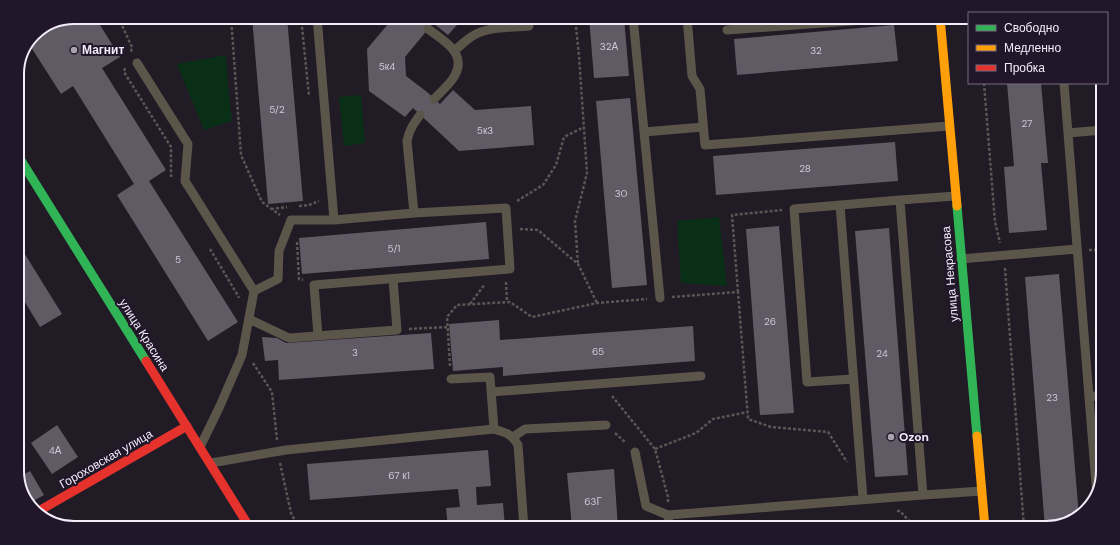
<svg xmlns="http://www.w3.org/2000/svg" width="1120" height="545" font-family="'DM Sans',sans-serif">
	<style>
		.green { fill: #092f16 }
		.building { fill: #5f5a64 }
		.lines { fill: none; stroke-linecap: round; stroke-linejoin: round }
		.path { stroke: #5b5554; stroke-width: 2.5; stroke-dasharray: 3 2; stroke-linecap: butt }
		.lane { stroke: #5c554a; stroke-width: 9 }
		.fast { stroke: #30b455; stroke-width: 9 }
		.slow { stroke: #ff9f0a; stroke-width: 9 }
		.jam { stroke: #e5322d; stroke-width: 9 }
		.poi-dot { fill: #aaa3af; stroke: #22172a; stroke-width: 1.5 }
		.labels { text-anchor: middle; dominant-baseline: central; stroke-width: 4; stroke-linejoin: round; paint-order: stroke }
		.number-label { font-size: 10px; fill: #cec8d4 }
		.poi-label { font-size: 12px; font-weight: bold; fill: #f3ecf9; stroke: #22172a; text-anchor: start }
		.street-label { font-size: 12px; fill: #f3ecf9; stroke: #22172a }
		.rim { fill: none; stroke: #f3ecf9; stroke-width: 2 }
	</style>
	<rect width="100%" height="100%" fill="#211b26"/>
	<!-- green -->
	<path class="green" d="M226,55L228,86L232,121L204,130L177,64Z
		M361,95L365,143L344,146L339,97Z
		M719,217L727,286L681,283L677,221Z"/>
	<!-- building -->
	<path class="building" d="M74,17H95L120,57L102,68L166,170L149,181L238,322L208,341L117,195L134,184L73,86L61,94L29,44L34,33Z
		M252,17H287L303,201L268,204Z
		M394,17H398L406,23L411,17H464L448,35L433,23L405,57L406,76L427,92L440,104L453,90L475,110L531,106L534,145L459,151L413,108L405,117L369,91L367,49Z
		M589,17H624L629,76L594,78Z
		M894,25L898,61L737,75L734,39Z
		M1007,83H1041L1048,163H1041L1047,230L1009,233L1004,167L1014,166Z
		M630,98L647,285L612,288L596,101Z
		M895,142L898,181L716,195L713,156Z
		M486,222L489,259L302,274L299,238Z
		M779,226L794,413L760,415L746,229Z
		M889,228L908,475L875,477L855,231Z
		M18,243L62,314L40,327L17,289V244Z
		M1059,274L1079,517L1078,519L1045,528L1025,277Z
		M499,320L500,340L693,326L695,361L503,376V367L453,371L449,324Z
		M431,333L434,369L279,380L278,360L265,361L262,337L277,338L286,343Z
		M57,425L78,457L52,474L31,443Z
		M488,450L491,486L476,487L477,505L503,503L505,528H448L446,508L460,507L458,489L310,500L307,464Z
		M614,469L618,528H572L567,473Z
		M30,471L44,495L28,504L18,478Z
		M879,520L880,528H792V527Z"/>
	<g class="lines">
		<!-- path -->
		<path class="path" d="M118,17L132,47L131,52
			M231,17L241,155L262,202L280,215
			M301,17L309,96
			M575,17L579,56L587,173L575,221L578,264
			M125,68L124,72L171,147V177
			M984,83L995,222L1000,243
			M517,201L543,185L556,165L564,137L584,127
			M299,206L309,205L319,201
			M271,209L287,207
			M520,229L538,230L578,264L597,303
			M297,242L299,279L303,280
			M210,249L237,294L239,298
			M1089,250H1099L1103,257
			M1005,268L1024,528
			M506,282L507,302
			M738,292L732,215L782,210
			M672,297L738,292L748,419L771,427L828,432L847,462
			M470,304L485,284
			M409,329L448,327
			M253,363L272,392L277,440
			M450,366L447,317L457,305L510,302L532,317L597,303L647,299
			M612,396L655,449L668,497V502
			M615,433L626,443
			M655,449L696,433L713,419L748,412
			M280,463L291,513L299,528
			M897,511H900L911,523L918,528"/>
		<!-- lane -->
		<path class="lane" d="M317,17L334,220
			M633,17L660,298
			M687,17L692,76L700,89L705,145L949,126
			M428,29C443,40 467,53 455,75C452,82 440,93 434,99
			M727,30L905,17
			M454,51C460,46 465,41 471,37C487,26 510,28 529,26
			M137,63L188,144L185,181L254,291L242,355L219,408L201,445
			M1064,83L1089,397
			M644,132L703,127
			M1068,133L1103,130
			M956,196L900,200L923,495L982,491
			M840,205L863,499
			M414,213L407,141C409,130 414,123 420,115
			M961,259L1077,249
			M254,291L278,279L279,251L291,220H334L414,213L506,208L510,269L314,285L318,336
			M249,319L289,338L397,330L393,279
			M451,379L490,377L494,429
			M853,379L807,382L794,209L900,200
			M491,392L701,376
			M513,437L525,429L606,425
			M635,452L646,506L668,515
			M211,463L286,450L494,429C506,433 511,433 518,445L524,528
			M1097,496L1089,397L1103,395
			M669,528L668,515L923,495"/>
		<!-- fast -->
		<path class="fast" d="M17,154L146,361
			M957,206L977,436"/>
		<!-- slow -->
		<path class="slow" d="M940,17L957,206
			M977,436L985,528"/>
		<!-- jam -->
		<path class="jam" d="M146,361L250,528
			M37,512L187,426"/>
	</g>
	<!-- markers -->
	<g class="poi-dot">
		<circle cx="74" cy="50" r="4"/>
		<circle cx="891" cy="437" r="4"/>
	</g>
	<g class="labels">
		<!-- number labels -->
		<g class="number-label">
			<text x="609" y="46">32А</text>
			<text x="816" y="50">32</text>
			<text x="387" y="66">5к4</text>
			<text x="277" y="109">5/2</text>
			<text x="1027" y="123">27</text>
			<text x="485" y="130">5к3</text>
			<text x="805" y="168">28</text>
			<text x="621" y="193">30</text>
			<text x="394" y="248">5/1</text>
			<text x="178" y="259">5</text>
			<text x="770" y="321">26</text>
			<text x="598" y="351">65</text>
			<text x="355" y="352">3</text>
			<text x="882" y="353">24</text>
			<text x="1052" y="397">23</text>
			<text x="55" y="450">4А</text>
			<text x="399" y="475">67 к1</text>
			<text x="593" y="501">63Г</text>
		</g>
		<!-- poi labels -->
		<g class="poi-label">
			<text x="82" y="50">Магнит</text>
			<text x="899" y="437">Ozon</text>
		</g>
		<!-- street labels -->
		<g class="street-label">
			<text transform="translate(950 274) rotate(-95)">улица Некрасова</text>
			<text transform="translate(144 335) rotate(58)">улица Красина</text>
			<text transform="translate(106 459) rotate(-30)">Гороховская улица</text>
		</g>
	</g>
	<!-- crop -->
	<path d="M0 0H1120V545H0ZM74 24H1046A50 50 0 0 1 1096 74V471A50 50 0 0 1 1046 521H74A50 50 0 0 1 24 471V74A50 50 0 0 1 74 24Z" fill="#22172a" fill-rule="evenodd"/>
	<path class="rim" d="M74 24H1046A50 50 0 0 1 1096 74V471A50 50 0 0 1 1046 521H74A50 50 0 0 1 24 471V74A50 50 0 0 1 74 24Z"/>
	<!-- legend -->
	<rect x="968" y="12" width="140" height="72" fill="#22172a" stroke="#766c7d"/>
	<rect x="976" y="25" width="20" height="6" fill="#30b455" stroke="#766c7d"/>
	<text x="1004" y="32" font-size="12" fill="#f3ecf9">Свободно</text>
	<rect x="976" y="45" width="20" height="6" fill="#ff9f0a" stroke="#766c7d"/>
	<text x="1004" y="52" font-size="12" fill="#f3ecf9">Медленно</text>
	<rect x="976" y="65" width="20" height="6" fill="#e5322d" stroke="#766c7d"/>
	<text x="1004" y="72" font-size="12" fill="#f3ecf9">Пробка</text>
</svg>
